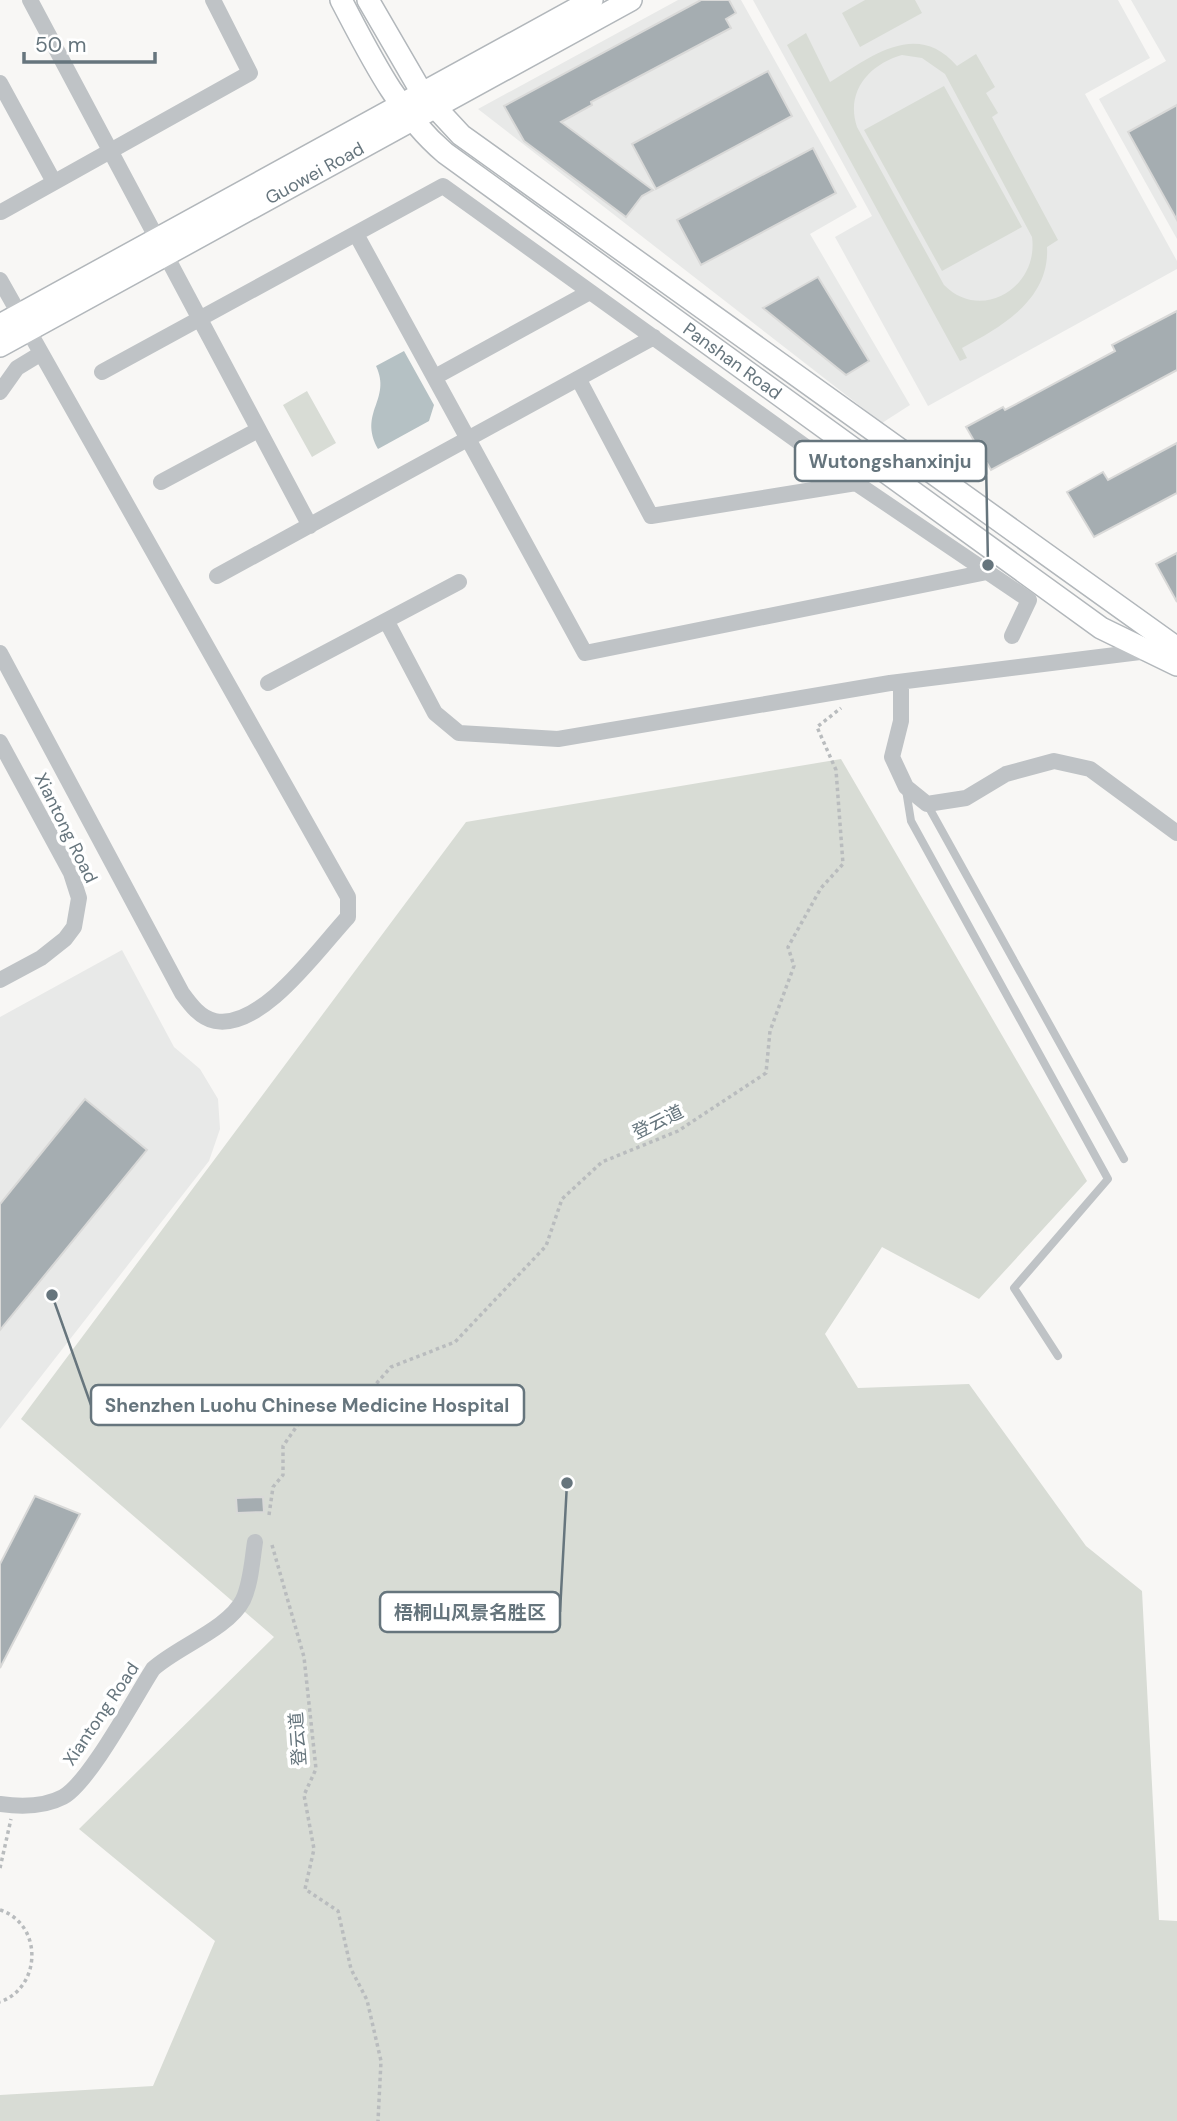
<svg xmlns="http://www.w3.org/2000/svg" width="1177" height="2121" font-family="'DM Sans','Noto Sans SC',sans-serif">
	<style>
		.built { fill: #e8e9e8 }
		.green { fill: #d8dcd5; fill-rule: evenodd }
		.water { fill: #b5c1c4 }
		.building { fill: #a5adb1; stroke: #d9d9d8; stroke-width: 2 }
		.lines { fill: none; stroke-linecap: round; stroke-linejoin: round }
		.secondary-casing { stroke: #b2b7bb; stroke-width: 24 }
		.path { stroke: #b9bcbe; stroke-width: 3.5; stroke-dasharray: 3.5 3.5; stroke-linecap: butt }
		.lane { stroke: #bfc3c6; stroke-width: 8 }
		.street { stroke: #bfc3c6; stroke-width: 16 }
		.secondary { stroke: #fff; stroke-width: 21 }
		.labels { text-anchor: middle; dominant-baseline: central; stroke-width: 7; stroke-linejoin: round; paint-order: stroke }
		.street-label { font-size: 18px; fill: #66757d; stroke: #fff }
		.leader { fill: none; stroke: #66757d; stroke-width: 2.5 }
		.callout-dot { fill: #66757d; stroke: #fff; stroke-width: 2.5 }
		.callout { fill: #fff; stroke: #66757d; stroke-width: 2.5 }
		.callout-label { font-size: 19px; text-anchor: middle; font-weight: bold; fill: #66757d }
	</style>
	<rect width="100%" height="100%" fill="#f8f7f5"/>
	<!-- built -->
	<path class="built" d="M678,0H741L857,207L810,234L910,405L882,423L478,109Z
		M753,0H1118L1150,58L1085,94L1177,261V269L928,406L835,237L872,216Z
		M1131,0H1177V239L1099,99L1166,61Z
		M122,950L174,1047L200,1069L218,1099L220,1129L209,1161L0,1429V1017Z"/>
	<!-- green -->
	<path class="green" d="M865,0H915L922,13L860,47L842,13Z
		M806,33L830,82C870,57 917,19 957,66L976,54L995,87L986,93L998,113L992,117L1058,240L1047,247C1050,299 1002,327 962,348L967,358L960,361L787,45ZM902,55L922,58L945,74L1032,237C1039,287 982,323 944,285L857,127C845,91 870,64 902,55Z
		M944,86L1022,227L942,271L864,130Z
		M307,391L336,443L312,457L283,405Z
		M841,759L1087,1181L979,1299L882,1247L825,1334L858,1388L969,1384L1086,1546L1142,1591L1159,1920L1177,1921V2121H0V2095L153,2086L215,1941L79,1829L274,1637L21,1419L466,822Z"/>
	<!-- water -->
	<path class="water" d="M404,351L434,405L429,421L378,449C358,412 392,400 376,366Z"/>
	<!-- building -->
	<path class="building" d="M701,0H729L736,13L726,19L731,28L591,102L592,105L561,122L653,190L642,196L626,217L524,141L504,106Z
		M768,71L792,116L656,189L632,144Z
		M1177,105V220L1128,132Z
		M813,148L836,193L701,265L677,220Z
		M818,277L869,361L846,375L763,308Z
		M1177,311V370L991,470L966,427L1003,407L1005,410L1115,351L1112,345Z
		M1177,443V493L1094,537L1067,492L1103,472L1108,480Z
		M1177,553V602L1156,564Z
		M85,1099L147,1150L0,1330V1204Z
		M35,1496L80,1514L0,1668V1564Z
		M263,1497L264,1512L237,1513L236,1498Z"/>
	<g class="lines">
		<defs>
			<g id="secondary">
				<path id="s1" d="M341,0C370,55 397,112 445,153L1101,628L1177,665"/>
				<path d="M368,0L422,93L461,135L1177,648"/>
				<path d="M0,325L592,0"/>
				<path id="s2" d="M0,346L631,0"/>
			</g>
		</defs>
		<!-- secondary casing -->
		<use href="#secondary" class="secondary-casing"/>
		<!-- path -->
		<path class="path" d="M269,1515L273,1487L283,1475V1446L299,1423L368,1393L391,1367L455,1342L546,1246L562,1199L602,1162L678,1131L766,1073L770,1031L794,966L788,947L821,888L843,864L836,770L817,727L841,708
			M272,1545L304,1657L316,1769L304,1795L314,1849L305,1889L338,1911L351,1969L367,2000L381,2061L378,2121
			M0,1868L11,1819
			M0,1910C43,1924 42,1987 0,2002"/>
		<!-- lane -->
		<path class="lane" d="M906,790L911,821L1108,1179L1014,1288L1058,1356
			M927,804L1124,1159"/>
		<!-- street -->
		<path class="street" d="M30,0L310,526
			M0,83L54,182
			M1,212L250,73L213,0
			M356,234L585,653L987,572
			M0,280L348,897V917C319,948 262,1030 215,1021C200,1018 190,1004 182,993L0,653
			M102,372L443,186L856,483L1029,600L1012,636
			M435,377L588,293
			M579,380L651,516L856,483
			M0,392L17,368L40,354
			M161,482L258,430
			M217,576L654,337
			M387,622L435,713L459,733L558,739L890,683L1148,651
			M901,682V721L892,757L906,787L927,804L966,798L1006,774L1054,761L1090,769L1177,833
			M268,683L459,582
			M0,742L71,873L79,898L74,927L65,939L41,958L0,980
			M0,1804C21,1807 44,1807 63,1797C89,1783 135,1697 153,1669C177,1647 228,1629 243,1600C251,1583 252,1561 255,1542"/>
		<!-- secondary -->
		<use href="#secondary" class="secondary"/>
	</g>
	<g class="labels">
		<!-- street labels -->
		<g class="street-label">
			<text stroke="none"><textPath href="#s2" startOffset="359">Guowei Road</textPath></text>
			<text stroke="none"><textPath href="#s1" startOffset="541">Panshan Road</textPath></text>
			<text transform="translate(66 828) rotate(64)">Xiantong Road</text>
			<text transform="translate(658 1122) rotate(-26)">登云道</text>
			<text transform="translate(101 1714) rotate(-56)">Xiantong Road</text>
			<text transform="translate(298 1739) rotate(-94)">登云道</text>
		</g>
	</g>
	<!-- callouts -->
	<path class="leader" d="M988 565L986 461M52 1295L91 1405M567 1483L560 1612"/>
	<g class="callout-dot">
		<circle cx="988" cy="565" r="7"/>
		<circle cx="52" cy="1295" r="7"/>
		<circle cx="567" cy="1483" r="7"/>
	</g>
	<g class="callout">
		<rect x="795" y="441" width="191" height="40" rx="7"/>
		<rect x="91" y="1385" width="433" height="40" rx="7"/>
		<rect x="380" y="1592" width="180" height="40" rx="7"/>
	</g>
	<g class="callout-label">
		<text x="890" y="468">Wutongshanxinju</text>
		<text x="307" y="1412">Shenzhen Luohu Chinese Medicine Hospital</text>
		<text x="470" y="1619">梧桐山风景名胜区</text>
	</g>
	<!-- scale -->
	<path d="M24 52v10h131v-10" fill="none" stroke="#66757d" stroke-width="3.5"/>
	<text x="35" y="52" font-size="21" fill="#66757d" stroke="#ffffff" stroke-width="5" paint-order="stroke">50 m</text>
</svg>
